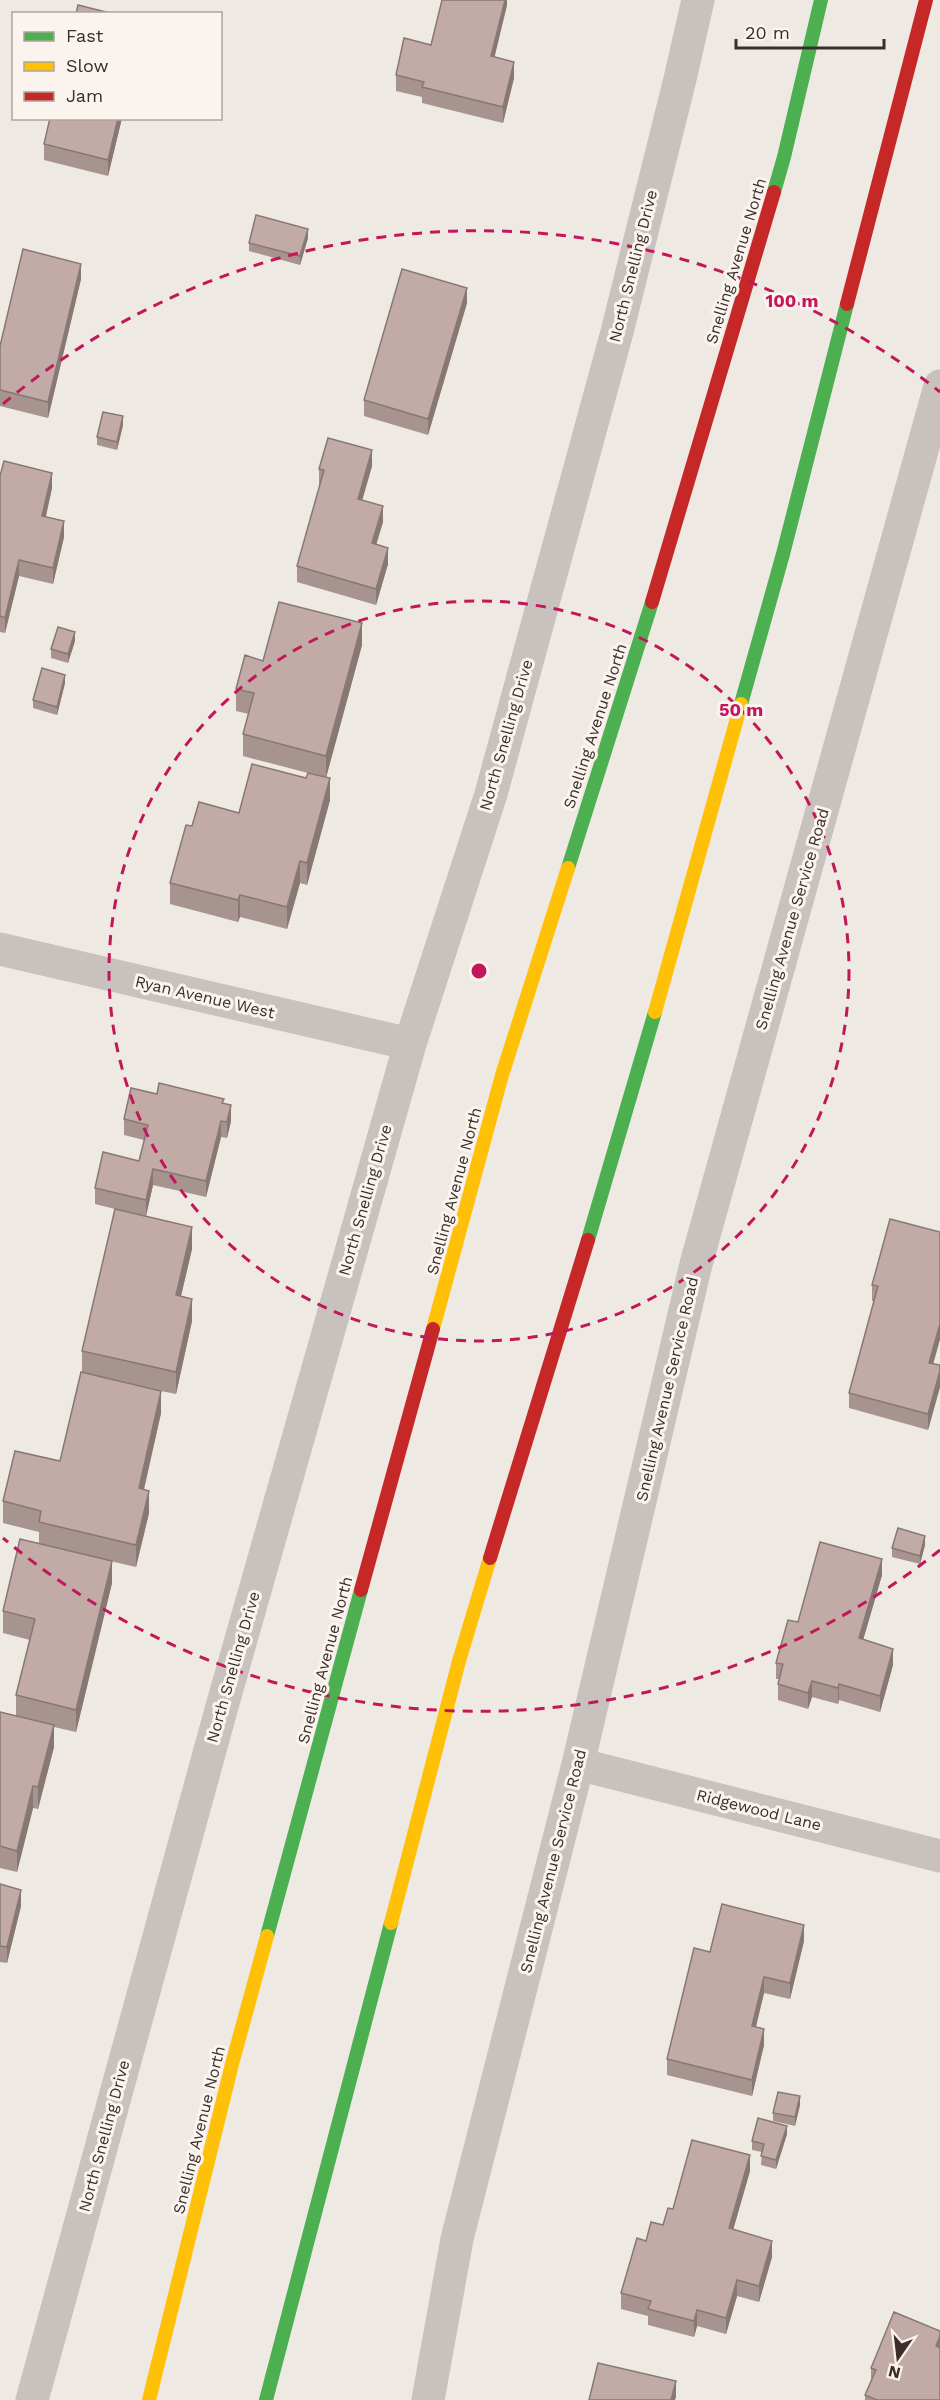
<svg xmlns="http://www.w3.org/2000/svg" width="940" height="2400" font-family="'Work Sans',sans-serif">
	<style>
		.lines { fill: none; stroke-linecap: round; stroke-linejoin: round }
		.street { stroke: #c8c1bd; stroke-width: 33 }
		.fast { stroke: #4caf50; stroke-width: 14 }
		.slow { stroke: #ffc107; stroke-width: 14 }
		.jam { stroke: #c62828; stroke-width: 14 }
		.wall { fill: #a7938f }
		.shaded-wall { fill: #887874 }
		.building { fill: #c2aba6; stroke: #887874; stroke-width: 1.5 }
		.ring { fill: none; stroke: #c2185b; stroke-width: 3; stroke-dasharray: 10 8 }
		.labels { text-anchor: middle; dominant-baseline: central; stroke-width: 6; stroke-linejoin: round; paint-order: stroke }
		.street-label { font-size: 16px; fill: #3a2e2a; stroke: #fbf3ed }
		.centre { fill: #c2185b; stroke: #fbf3ed; stroke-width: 3 }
		.ring-label { font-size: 18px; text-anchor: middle; font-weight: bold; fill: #c2185b; stroke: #fbf3ed; stroke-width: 6; stroke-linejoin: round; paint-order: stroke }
	</style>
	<rect width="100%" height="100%" fill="#efe9e4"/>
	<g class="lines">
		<!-- street -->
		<path class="street" d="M0,949L410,1044
			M578,1764L940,1856
			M32,2400L221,1710L410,1044L491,794L617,332L680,79L698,0
			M428,2400L457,2239L578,1764L696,1264L940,386"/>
		<!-- fast -->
		<path class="fast" d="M774,192L784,157L821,0
			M741,704L783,554L847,304
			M568,868L652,602
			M588,1240L655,1012
			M267,1936L361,1590
			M266,2400L391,1923"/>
		<!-- slow -->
		<path class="slow" d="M655,1012L741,704
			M433,1329L502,1075L568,868
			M391,1923L459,1661L490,1558
			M149,2400L232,2064L267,1936"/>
		<!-- jam -->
		<path class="jam" d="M847,304L926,0
			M652,602L774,192
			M490,1558L588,1240
			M361,1590L433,1329"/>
	</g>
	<!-- wall -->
	<path class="wall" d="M507,0V5L494,57L514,78L503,123L422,103V97L396,91V75L431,45Z
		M50,118H122L108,176L44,160V144Z
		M308,238L300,265L249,251V243Z
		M81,279L48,418L0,406V346Z
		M467,303L428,435L364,416V400Z
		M123,425L117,450L97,445V437Z
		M372,466L362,500L383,522L376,544L388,564L376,605L297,582V566L320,485L319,484V469Z
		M0,476L52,488L46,517L64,537L53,584L19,576L5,633L0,632Z
		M75,641L68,663L51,658V649Z
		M362,645L326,777L330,800L307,885L300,883L287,929L240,917L238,922L170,904V883L192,826L239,813L306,778L308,773L243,756V734L249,714L236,711V689L263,661Z
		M65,683L57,715L33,708V700Z
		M157,1094L224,1104L231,1121L227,1138L221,1137L206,1197L153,1185L146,1216L192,1249L181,1296L192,1321L176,1394L161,1391V1413L144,1490L149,1513L136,1567L76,1553L112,1583L76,1732L54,1727V1747L38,1809L33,1808L17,1872L0,1868V1712L16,1716V1695L30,1640L3,1633V1611L39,1543V1532L3,1523V1501L60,1461L82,1372V1351L115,1209L95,1204V1188L139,1161L144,1140L124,1135V1119Z
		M940,1232V1339L933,1364L940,1365V1387L928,1430L849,1408V1393L874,1301H872V1285Z
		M925,1545L920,1564L892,1557V1548Z
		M882,1575L863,1640L893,1665L880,1712L839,1700L838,1704L812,1697L808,1709L778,1700V1684L779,1679H776V1663L798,1622Z
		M0,1884L21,1906L7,1963L0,1962Z
		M804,1941L790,1999L764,1993L756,2027L764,2045L752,2096L667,2075V2059L710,1952Z
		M800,2105L795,2126L773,2121V2113Z
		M787,2134L776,2169L761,2165L762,2152L752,2150V2141Z
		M750,2171L733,2230L772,2257L759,2302L737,2296L726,2334L697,2326L694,2337L648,2325V2316L621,2309V2293L646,2241L663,2225L673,2209Z
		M871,2368L940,2400H865V2395L871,2380Z"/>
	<!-- shaded-wall -->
	<path class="shaded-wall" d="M505,0H507V5L491,72V56Z
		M514,62V78L503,123V107Z
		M118,118H122L108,176V160Z
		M308,229V238L300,265V256Z
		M81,264V279L48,418V402Z
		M467,288V303L428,435V419Z
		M123,416V425L117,450V442Z
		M372,450V466L358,515V499Z
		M52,473V488L42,532V516Z
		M383,506V522L372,559V543Z
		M64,521V537L53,584V568Z
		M388,548V564L376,605V589Z
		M19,560V576L5,633V618Z
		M362,623V645L326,778V756Z
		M75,632V641L68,663V654Z
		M65,675V683L57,715V707Z
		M330,778V800L307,885V863Z
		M300,861V883L287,929V907Z
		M240,895V917L238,922V900Z
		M231,1105V1121L227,1138V1122Z
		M221,1121V1137L206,1197V1181Z
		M153,1169V1185L146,1216V1200Z
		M192,1227V1249L176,1317V1295Z
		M192,1299V1321L176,1394V1372Z
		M940,1324V1339L929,1379V1363Z
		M940,1371V1387L928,1430V1414Z
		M161,1391V1413L139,1510V1488Z
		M149,1491V1513L136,1567V1545Z
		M925,1536V1545L920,1564V1556Z
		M882,1559V1575L859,1654V1638Z
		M112,1561V1583L76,1732V1710Z
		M893,1649V1665L880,1712V1696Z
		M812,1681V1697L808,1709V1693Z
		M839,1684V1700L838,1704V1688Z
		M54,1725V1747L38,1809V1787Z
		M33,1786V1808L17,1872V1851Z
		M21,1890V1906L7,1963V1947Z
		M804,1925V1941L790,1999V1983Z
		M764,1977V1993L752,2042V2026Z
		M764,2029V2045L752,2096V2080Z
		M800,2096V2105L795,2126V2117Z
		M787,2126V2134L776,2169V2160Z
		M750,2155V2171L729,2244V2228Z
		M772,2241V2257L759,2302V2286Z
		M737,2280V2296L726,2334V2318Z
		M697,2310V2326L694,2337V2321Z
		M940,2336V2352L936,2346Z
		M676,2381V2397L675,2400H671Z"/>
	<!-- building -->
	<path class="building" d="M442,0H505L491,56L514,62L503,107L422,87L424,82L396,75L404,38L431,45Z
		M78,5L114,14H76Z
		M50,118H118L108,160L44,144Z
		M256,215L308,229L300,256L249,243Z
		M23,249L81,264L48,402L0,390V346Z
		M402,269L467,288L428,419L364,400Z
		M103,412L123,416L117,442L97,437Z
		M328,438L372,450L358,499L383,506L372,543L388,548L376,589L297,566L324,470L319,469Z
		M4,461L52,473L42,516L64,521L53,568L19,560L5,618L0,616V476Z
		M279,602L362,623L326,756L243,734L254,693L236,689L245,655L263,661Z
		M58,627L75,632L68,654L51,649Z
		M42,668L65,675L57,707L33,700Z
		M252,764L306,778L308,773L330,778L307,863L300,861L287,907L240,895L238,900L170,883L186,825L192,826L199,802L239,813Z
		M159,1083L224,1099L222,1103L231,1105L227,1122L221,1121L206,1181L153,1169L146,1200L95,1188L103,1152L139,1161L148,1125L124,1119L131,1088L157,1094Z
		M115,1209L192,1227L176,1295L192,1299L176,1372L82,1351Z
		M890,1219L940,1232V1324L929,1363L940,1365V1371L928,1414L849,1393L878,1286L872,1285Z
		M81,1372L161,1391L139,1488L149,1491L136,1545L39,1522L41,1511L3,1501L15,1451L60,1461Z
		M898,1528L925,1536L920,1556L892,1548Z
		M20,1539L112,1561L76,1710L16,1695L35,1619L3,1611Z
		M820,1542L882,1559L859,1638L893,1649L880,1696L839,1684L838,1688L812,1681L808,1693L778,1684L783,1664L776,1663L788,1620L798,1622Z
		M0,1712L54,1725L38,1787L33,1786L17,1851L0,1846Z
		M0,1884L21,1890L7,1947L0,1946Z
		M722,1904L804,1925L790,1983L764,1977L752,2026L764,2029L752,2080L667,2059L694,1948L710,1952Z
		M778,2092L800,2096L795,2117L773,2113Z
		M758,2118L787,2126L776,2160L761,2156L764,2144L752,2141Z
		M692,2140L750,2155L729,2228L772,2241L759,2286L737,2280L726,2318L697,2310L694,2321L648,2309L651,2301L621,2293L637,2238L646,2241L651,2222L663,2225L668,2208L673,2209Z
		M894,2312L940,2331V2336L936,2346L940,2348V2400H877L865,2395L876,2370L871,2368Z
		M598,2363L676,2381L671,2400H589Z"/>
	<!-- distance rings -->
	<g class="ring">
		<circle cx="479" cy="971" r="370"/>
		<path d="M940 1550A740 740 0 0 1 3 1538M3 404A740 740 0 0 1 940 392"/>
	</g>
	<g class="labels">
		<!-- street labels -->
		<g class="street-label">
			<text transform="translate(736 261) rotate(-73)">Snelling Avenue North</text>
			<text transform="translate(633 266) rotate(-76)">North Snelling Drive</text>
			<text transform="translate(595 726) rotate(-72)">Snelling Avenue North</text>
			<text transform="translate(506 735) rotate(-74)">North Snelling Drive</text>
			<text transform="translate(792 919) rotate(-74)">Snelling Avenue Service Road</text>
			<text transform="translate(205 997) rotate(13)">Ryan Avenue West</text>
			<text transform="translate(454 1191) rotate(-75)">Snelling Avenue North</text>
			<text transform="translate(365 1200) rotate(-74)">North Snelling Drive</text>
			<text transform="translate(667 1389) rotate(-77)">Snelling Avenue Service Road</text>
			<text transform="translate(325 1660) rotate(-75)">Snelling Avenue North</text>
			<text transform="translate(233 1667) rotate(-74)">North Snelling Drive</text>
			<text transform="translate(759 1810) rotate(14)">Ridgewood Lane</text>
			<text transform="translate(553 1861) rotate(-76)">Snelling Avenue Service Road</text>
			<text transform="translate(199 2130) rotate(-76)">Snelling Avenue North</text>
			<text transform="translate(104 2136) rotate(-75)">North Snelling Drive</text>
		</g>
	</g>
	<circle cx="479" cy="971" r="9" class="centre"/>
	<g class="ring-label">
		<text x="792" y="307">100 m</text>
		<text x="741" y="716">50 m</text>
	</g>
	<!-- legend -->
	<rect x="12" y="12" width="210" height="108" fill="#fbf3ed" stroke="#aea49f" stroke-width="1.5"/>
	<rect x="24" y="32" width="30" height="9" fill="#4caf50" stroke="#aea49f" stroke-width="1.5"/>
	<text x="66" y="42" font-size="18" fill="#3a2e2a">Fast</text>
	<rect x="24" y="62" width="30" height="9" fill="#ffc107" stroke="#aea49f" stroke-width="1.5"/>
	<text x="66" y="72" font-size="18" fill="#3a2e2a">Slow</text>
	<rect x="24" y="92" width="30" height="9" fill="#c62828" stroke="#aea49f" stroke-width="1.5"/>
	<text x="66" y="102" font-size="18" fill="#3a2e2a">Jam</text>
	<!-- north arrow -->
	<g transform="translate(898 2358) rotate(194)" stroke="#fbf3ed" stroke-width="4.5" paint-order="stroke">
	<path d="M0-4.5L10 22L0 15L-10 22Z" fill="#3a2e2a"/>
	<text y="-9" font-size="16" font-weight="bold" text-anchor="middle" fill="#3a2e2a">N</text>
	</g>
	<!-- scale -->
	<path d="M736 39v9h148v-9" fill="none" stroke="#3a2e2a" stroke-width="3"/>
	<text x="745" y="39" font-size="18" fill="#3a2e2a" stroke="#fbf3ed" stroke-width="4.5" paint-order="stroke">20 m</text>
</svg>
